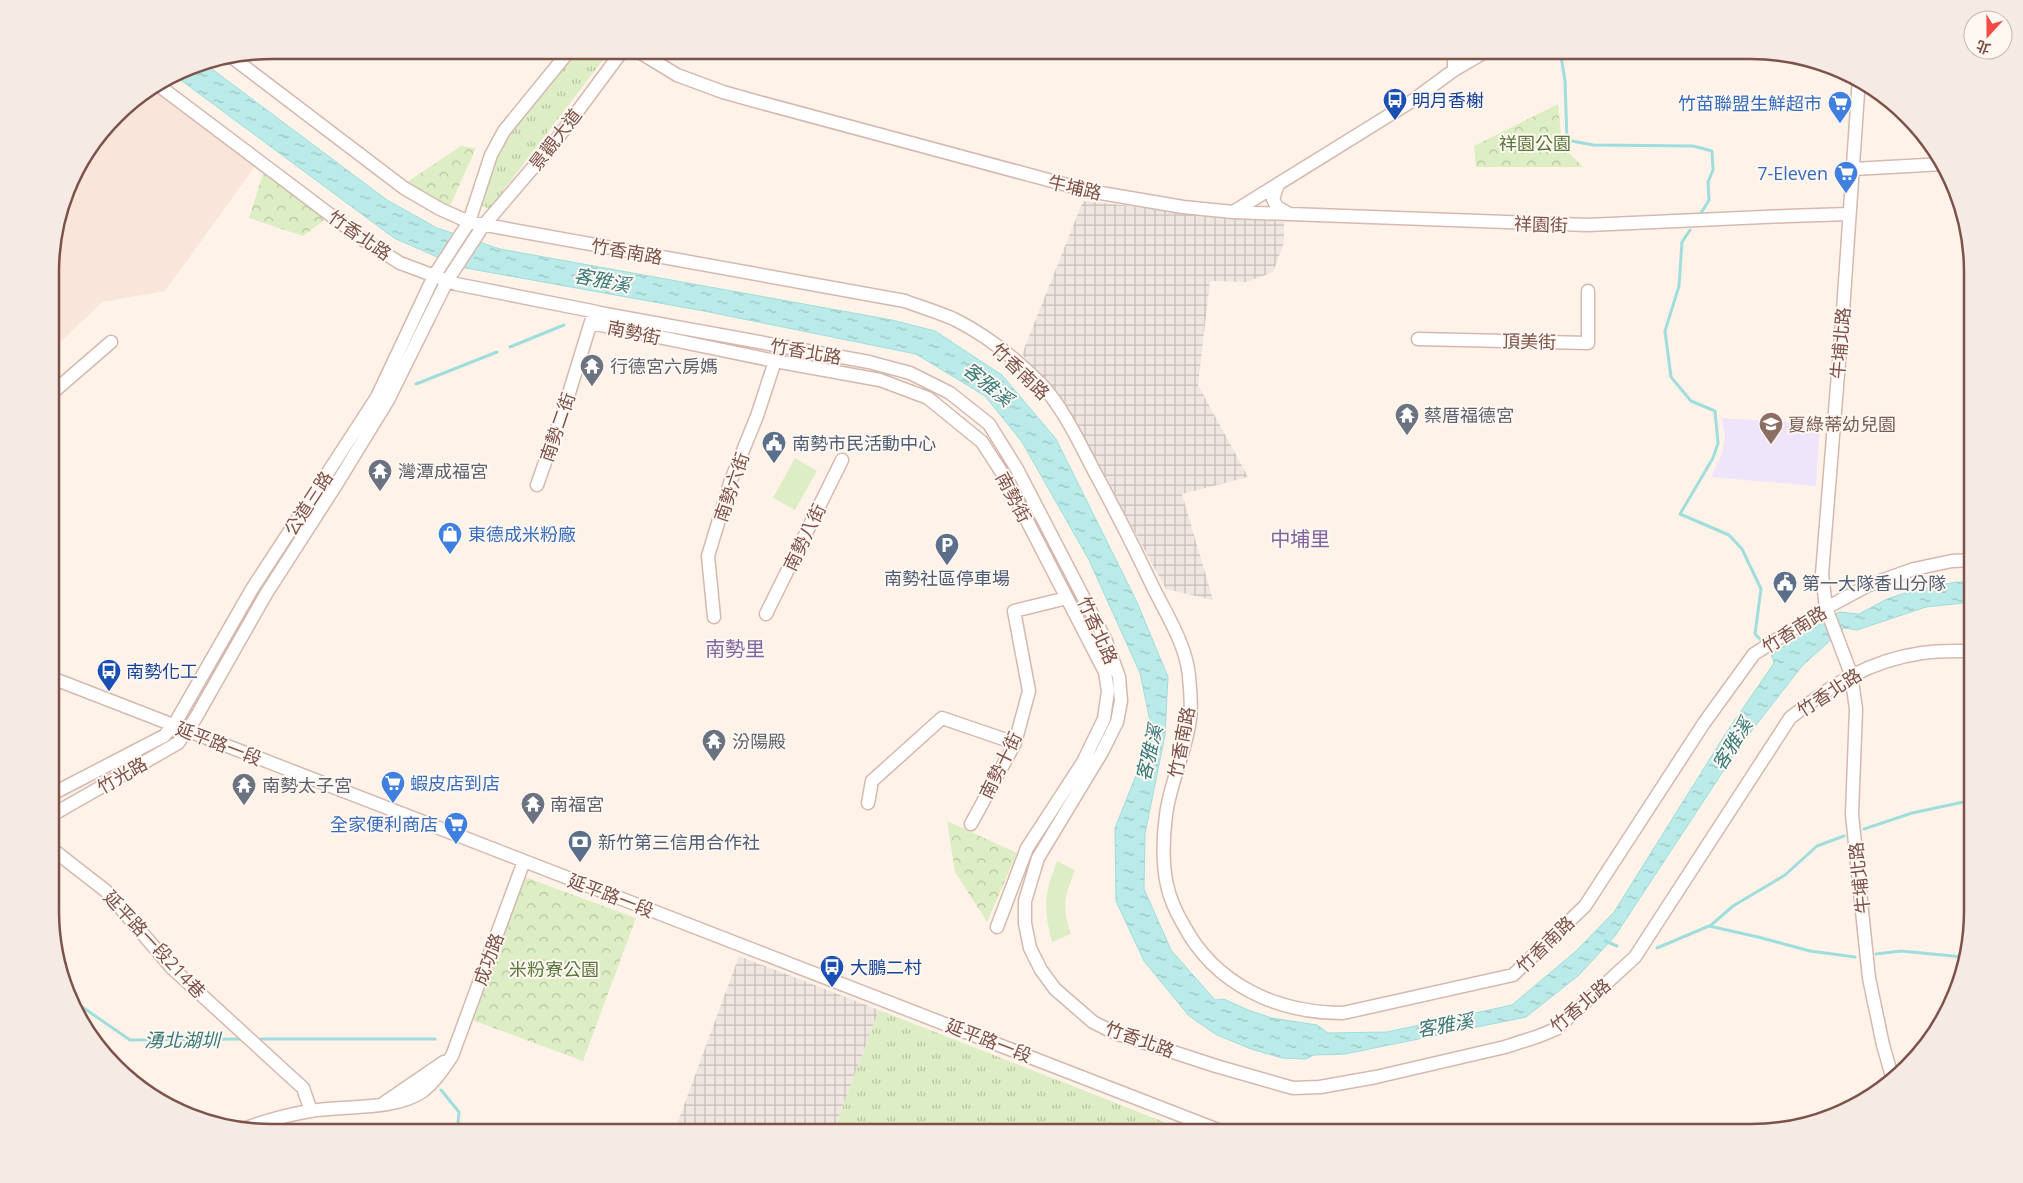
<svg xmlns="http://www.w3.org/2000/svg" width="2023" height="1183" font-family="'Open Sans','Noto Sans TC',sans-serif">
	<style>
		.residential { fill: #f9e5d9 }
		.industrial { fill: url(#industrial-grid) }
		.education { fill: #efe5fb }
		.grass { fill: url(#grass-tufts) }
		.park { fill: url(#park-crowns) }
		.pitch { fill: #ddeec5 }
		.water { fill: url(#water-ripples); stroke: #9fdedc }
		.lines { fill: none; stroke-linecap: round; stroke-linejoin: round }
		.stream { stroke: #9fdedc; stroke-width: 3 }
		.minor-casing { stroke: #d5b9af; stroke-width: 15 }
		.minor { stroke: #fff; stroke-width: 12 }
		.labels { text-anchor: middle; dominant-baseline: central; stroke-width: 4; stroke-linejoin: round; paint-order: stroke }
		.transit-label { font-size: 18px; fill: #164399; stroke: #fff7f1; text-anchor: start }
		.shop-label { font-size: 18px; fill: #366cbe; stroke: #fff7f1; text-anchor: end }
		.street-label { font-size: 18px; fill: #7d5249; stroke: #fff7f1 }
		.park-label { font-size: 18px; fill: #57773a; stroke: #fff7f1 }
		.worship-label { font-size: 18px; fill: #5b616d; stroke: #fff7f1; text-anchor: start }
		.education-label { font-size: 18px; fill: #785e54; stroke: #fff7f1; text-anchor: start }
		.service-label { font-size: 18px; fill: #4e5e75; stroke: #fff7f1; text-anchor: start }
		.water-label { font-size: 19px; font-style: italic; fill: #387b7b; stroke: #fff7f1 }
		.quarter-label { font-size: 20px; fill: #81659f; stroke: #fff7f1 }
		.rim { fill: none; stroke: #7d5249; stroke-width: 2.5 }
	</style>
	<defs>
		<pattern id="industrial-grid" width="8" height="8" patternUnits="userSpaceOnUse" patternTransform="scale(1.25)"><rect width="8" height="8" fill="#efe6e2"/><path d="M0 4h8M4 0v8" fill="none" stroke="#c7bdb9"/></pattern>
		<pattern id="grass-tufts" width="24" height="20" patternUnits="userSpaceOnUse" patternTransform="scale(1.25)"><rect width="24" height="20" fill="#ddeec5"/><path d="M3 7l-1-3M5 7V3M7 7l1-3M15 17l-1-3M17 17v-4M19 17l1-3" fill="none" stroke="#b8c3a2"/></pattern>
		<pattern id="park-crowns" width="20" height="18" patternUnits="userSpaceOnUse" patternTransform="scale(1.25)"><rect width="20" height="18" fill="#ddeec5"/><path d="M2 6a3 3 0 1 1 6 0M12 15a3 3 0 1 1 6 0" fill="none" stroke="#b8c3a2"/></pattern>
		<pattern id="water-ripples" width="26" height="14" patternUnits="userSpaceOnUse" patternTransform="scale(1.25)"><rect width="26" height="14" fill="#baebe9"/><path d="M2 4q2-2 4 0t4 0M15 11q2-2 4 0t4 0" fill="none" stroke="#9cc1bf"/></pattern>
	</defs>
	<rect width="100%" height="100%" fill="#fef2e9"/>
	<!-- residential -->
	<path class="residential" d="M152,89L255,166L165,291L102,302L52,350V243L73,173L125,105Z"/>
	<!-- industrial -->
	<path class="industrial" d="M1083,201L1284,222V243L1273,272L1247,282L1210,281L1198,385L1248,477L1182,494L1213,600L1166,589L1066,407L1022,354Z
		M739,956L879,1010L833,1133H689L676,1127Z"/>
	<!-- education -->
	<path class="education" d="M1722,418L1820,424L1816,486L1711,477L1722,454L1725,437Z"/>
	<!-- grass -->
	<path class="grass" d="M578,50H597L606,56L489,209L481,205L496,161L510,135Z
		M879,1010L1192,1133H833Z"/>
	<!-- park -->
	<path class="park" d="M1558,104L1562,146L1583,167H1476L1474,146Z
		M461,146L476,148L450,206L429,197L407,182Z
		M264,171L328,217L303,236L249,218Z
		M947,821L1017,853L987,922L955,872Z
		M525,877L636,918L583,1061L472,1020Z"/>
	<!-- pitch -->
	<path class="pitch" d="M795,458L817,471L795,510L773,498Z
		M1057,861L1075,870C1064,898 1062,906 1071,934L1052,942C1043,906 1044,896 1057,861Z
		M982,1125L1003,1133H932L940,1129Z"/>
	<!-- water -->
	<path class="water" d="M204,63L387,200L437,228L500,249L892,320L935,331L1002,375L1056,439L1136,600L1168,677L1165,735L1145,834L1144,889L1171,950L1215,1000L1224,999L1248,1010L1272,1018L1317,1025L1328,1033L1387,1032L1512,1005L1576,951L1614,912L1726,733L1774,663L1771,654L1839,612L1859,614L1887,599L1905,593L1935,586L1957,582H1973V602L1926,607L1857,630L1844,628L1802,666L1739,747L1615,936L1579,975L1526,1017L1345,1054L1314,1055L1306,1059L1282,1058L1251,1049L1217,1035L1189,1016L1144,961L1116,901L1115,828L1139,768L1150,721L1140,673L1089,560L1022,442L985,396L916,354L704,311L460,267L394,238L174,75L187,67Z"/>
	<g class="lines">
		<!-- stream -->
		<path class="stream" d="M1560,50L1565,81L1567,140L1593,145L1693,146L1712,151L1713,170L1708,182L1709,200L1701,213
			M1690,230L1682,242L1679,286L1665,331L1671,377L1691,401L1715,411L1718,443L1713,458L1680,514L1729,535L1742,549L1761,589L1755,634L1763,642
			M510,347L564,325
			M416,384L497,352
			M1864,829L1912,813L1973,800
			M1710,926L1733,906L1785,875L1817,846L1844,836
			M1605,941L1617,946
			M1657,948L1709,926L1758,937L1810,951L1855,957
			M1876,954L1901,951L1963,957
			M75,1002L130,1040L240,1039
			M261,1039H435
			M441,1090L459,1112L457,1133"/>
		<defs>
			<path id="minor" d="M636,50L677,75L723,92L755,101L1089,191L1183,207L1233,212L1412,101L1454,70L1488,50
				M1454,50V70
				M233,58L404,188L440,209L469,222L905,301C921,307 938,312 954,319C986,335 1015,358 1040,383C1062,406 1078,440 1092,467C1113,506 1133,545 1152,585C1166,614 1186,644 1189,676C1190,690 1192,705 1190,719C1186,752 1170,782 1166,815C1163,838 1162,862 1167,885C1170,899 1176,912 1183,924C1215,985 1277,1013 1343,1013L1513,975L1585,906L1704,723L1754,654L1826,608L1869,585L1914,569L1952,561L1973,560
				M1859,78L1843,311L1822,574L1826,608L1851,674L1856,709L1852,814L1857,863L1869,978L1883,1045L1893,1080
				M158,85L365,241L400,263L456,284L597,312
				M1853,169L1944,164
				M1278,184L1273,199L1277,207L1289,214
				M1233,212L1588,225L1787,216L1849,214
				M591,323L775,361L880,380L928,398L982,442L1004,476L1105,672L1108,691L1104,719L1083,762L1027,848L997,927
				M1418,339L1588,343V291
				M52,393L111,342
				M537,485L566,403L594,312L869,362L910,373L950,393L989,424L1017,469L1106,641L1119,677L1121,701L1117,722L1102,752L1038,858L1025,901V923L1030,948L1041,970L1055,989L1093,1022L1115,1033L1216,1066L1293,1088L1320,1087L1376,1077L1505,1047L1539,1036L1556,1029L1635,957L1790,718C1832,685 1867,661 1922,653C1939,650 1956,651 1973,651
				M766,614L842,460
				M714,617L708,556L731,480L757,416L775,361
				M52,678L1226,1133
				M52,794L164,736L174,725L252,589L377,397L434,276L469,222L491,155L504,131L570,50
				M868,803L872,781L942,718L1015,743
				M52,815L178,743L195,719L266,594L336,485L388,400L447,281L483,226L554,143L623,50
				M971,824L1015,743L1029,691L1014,611L1067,598
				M52,849L106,891L172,968L303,1088L311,1111
				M384,1103L444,1062
				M243,1129C265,1121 287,1115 310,1111C344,1105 395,1111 423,1091C435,1082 443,1069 452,1056L524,861"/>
		</defs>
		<!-- minor casing -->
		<use href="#minor" class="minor-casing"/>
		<!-- minor -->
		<use href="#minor" class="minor"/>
	</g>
	<!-- icons -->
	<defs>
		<symbol id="bus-pin" viewBox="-11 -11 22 30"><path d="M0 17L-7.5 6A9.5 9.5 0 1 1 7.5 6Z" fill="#1a4fb4" stroke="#fff7f1"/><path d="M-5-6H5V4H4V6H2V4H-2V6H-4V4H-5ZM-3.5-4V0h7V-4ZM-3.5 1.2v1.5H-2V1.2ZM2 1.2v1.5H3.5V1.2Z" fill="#fff"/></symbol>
		<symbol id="supermarket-pin" viewBox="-11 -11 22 30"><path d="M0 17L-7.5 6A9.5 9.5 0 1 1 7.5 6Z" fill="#3f7fe0" stroke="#fff7f1"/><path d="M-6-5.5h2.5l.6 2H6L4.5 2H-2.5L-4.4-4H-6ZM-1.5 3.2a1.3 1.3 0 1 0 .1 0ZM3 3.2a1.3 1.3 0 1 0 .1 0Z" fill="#fff"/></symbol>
		<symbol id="temple-pin" viewBox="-11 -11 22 30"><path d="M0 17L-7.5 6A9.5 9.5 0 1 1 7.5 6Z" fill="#6b7280" stroke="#fff7f1"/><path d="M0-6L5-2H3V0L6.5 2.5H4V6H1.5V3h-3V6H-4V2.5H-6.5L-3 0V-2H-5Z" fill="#fff"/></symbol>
		<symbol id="school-pin" viewBox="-11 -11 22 30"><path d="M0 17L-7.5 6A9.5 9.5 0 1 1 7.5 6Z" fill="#8d6e63" stroke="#fff7f1"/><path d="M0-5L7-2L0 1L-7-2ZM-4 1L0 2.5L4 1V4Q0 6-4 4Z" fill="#fff"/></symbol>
		<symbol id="civic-pin" viewBox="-11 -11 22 30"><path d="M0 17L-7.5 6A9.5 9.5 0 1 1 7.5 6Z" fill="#5c6f8a" stroke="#fff7f1"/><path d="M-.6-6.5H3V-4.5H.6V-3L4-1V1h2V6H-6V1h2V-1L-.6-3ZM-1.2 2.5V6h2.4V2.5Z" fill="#fff"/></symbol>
		<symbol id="shop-pin" viewBox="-11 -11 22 30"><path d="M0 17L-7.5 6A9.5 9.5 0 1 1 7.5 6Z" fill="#3f7fe0" stroke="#fff7f1"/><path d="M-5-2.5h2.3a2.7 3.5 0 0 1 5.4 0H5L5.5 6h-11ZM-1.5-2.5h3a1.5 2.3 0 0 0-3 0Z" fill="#fff"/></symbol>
		<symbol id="parking-pin" viewBox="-11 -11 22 30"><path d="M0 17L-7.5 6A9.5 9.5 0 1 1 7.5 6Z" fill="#5c6f8a" stroke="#fff7f1"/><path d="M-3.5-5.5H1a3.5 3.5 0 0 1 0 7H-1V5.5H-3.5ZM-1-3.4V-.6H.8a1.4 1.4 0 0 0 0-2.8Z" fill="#fff"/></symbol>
		<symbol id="bank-pin" viewBox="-11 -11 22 30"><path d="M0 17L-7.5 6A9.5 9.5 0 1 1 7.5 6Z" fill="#5c6f8a" stroke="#fff7f1"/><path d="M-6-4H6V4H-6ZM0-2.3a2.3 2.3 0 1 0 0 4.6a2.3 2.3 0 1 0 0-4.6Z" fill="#fff"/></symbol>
	</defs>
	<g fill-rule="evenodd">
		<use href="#bus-pin" x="1381" y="86" width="28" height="38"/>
		<use href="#supermarket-pin" x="1826" y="89" width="28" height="38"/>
		<use href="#supermarket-pin" x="1832" y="159" width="28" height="38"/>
		<use href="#temple-pin" x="578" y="352" width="28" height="38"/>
		<use href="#temple-pin" x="1393" y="401" width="28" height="38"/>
		<use href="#school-pin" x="1757" y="410" width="28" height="38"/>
		<use href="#civic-pin" x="760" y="429" width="28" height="38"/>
		<use href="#temple-pin" x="366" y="457" width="28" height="38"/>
		<use href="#shop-pin" x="436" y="520" width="28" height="38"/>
		<use href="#parking-pin" x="933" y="531" width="28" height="38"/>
		<use href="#civic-pin" x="1771" y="569" width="28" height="38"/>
		<use href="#bus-pin" x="95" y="657" width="28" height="38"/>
		<use href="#temple-pin" x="700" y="727" width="28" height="38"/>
		<use href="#supermarket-pin" x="379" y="769" width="28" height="38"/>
		<use href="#temple-pin" x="230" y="771" width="28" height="38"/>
		<use href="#temple-pin" x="519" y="790" width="28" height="38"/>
		<use href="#supermarket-pin" x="442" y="810" width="28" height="38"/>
		<use href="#bank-pin" x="566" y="828" width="28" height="38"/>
		<use href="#bus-pin" x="818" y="953" width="28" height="38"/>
	</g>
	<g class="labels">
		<!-- transit labels -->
		<g class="transit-label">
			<text x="1412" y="100">明月香榭</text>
			<text x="126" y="671">南勢化工</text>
			<text x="850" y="967">大鵬二村</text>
		</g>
		<!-- shop labels -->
		<g class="shop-label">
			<text x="1822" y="103">竹苗聯盟生鮮超市</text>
			<text x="1828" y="173">7-Eleven</text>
			<text x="468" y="534" text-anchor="start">東德成米粉廠</text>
			<text x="410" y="783" text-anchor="start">蝦皮店到店</text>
			<text x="438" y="824">全家便利商店</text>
		</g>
		<!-- street labels -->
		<g class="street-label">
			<text transform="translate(555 139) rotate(-52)">景觀大道</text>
			<text transform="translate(1075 187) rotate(13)">牛埔路</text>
			<text transform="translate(1541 224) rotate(2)">祥園街</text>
			<text transform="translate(360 235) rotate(35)">竹香北路</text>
			<text transform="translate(627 251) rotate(10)">竹香南路</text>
			<text transform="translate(634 332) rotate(12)">南勢街</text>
			<text transform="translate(1529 341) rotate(1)">頂美街</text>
			<text transform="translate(1840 343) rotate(-85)">牛埔北路</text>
			<text transform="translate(806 351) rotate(10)">竹香北路</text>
			<text transform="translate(1021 371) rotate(44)">竹香南路</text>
			<text transform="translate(557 427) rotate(-71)">南勢二街</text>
			<text transform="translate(731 487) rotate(-71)">南勢六街</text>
			<text transform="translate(1014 497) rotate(62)">南勢街</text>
			<text transform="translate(308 503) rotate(-57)">公道三路</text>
			<text transform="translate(804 537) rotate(-64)">南勢八街</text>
			<text transform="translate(1794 629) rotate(-32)">竹香南路</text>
			<text transform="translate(1098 630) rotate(66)">竹香北路</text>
			<text transform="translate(1829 692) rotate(-33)">竹香北路</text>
			<text transform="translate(1181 742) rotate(-79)">竹香南路</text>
			<text transform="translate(219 743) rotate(21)">延平路一段</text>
			<text transform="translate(1000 765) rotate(-64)">南勢十街</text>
			<text transform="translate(122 775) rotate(-30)">竹光路</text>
			<text transform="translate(1859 878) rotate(-96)">牛埔北路</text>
			<text transform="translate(611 895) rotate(21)">延平路一段</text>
			<text transform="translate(155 944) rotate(47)">延平路一段214巷</text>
			<text transform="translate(1545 944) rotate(-44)">竹香南路</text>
			<text transform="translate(488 959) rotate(-70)">成功路</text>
			<text transform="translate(1580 1005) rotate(-40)">竹香北路</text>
			<text transform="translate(1140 1039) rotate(20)">竹香北路</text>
			<text transform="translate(989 1040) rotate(21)">延平路一段</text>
		</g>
		<!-- park labels -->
		<g class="park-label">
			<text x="1535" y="143">祥園公園</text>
			<text x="554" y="969">米粉寮公園</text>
		</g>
		<!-- worship labels -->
		<g class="worship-label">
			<text x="610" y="366">行德宮六房媽</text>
			<text x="1424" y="415">蔡厝福德宮</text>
			<text x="398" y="471">灣潭成福宮</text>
			<text x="732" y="741">汾陽殿</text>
			<text x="262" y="785">南勢太子宮</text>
			<text x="550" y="804">南福宮</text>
		</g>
		<!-- education labels -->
		<g class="education-label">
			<text x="1788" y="424">夏綠蒂幼兒園</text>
		</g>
		<!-- service labels -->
		<g class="service-label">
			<text x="792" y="443">南勢市民活動中心</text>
			<text x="947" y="578" text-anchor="middle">南勢社區停車場</text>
			<text x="1802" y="583">第一大隊香山分隊</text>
			<text x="598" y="842">新竹第三信用合作社</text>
		</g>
		<!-- water labels -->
		<g class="water-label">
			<text transform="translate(602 280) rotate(11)">客雅溪</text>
			<text transform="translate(988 384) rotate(39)">客雅溪</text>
			<text transform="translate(1732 744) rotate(-58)">客雅溪</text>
			<text transform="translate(1149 753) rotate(-76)">客雅溪</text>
			<text transform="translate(1445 1025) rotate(-10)">客雅溪</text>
			<text x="182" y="1040">湧北湖圳</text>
		</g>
		<!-- quarter labels -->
		<g class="quarter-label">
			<text x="1300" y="538">中埔里</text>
			<text x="735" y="648">南勢里</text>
		</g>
	</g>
	<!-- crop -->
	<path d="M0 0H2023V1183H0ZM272 59H1751A213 213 0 0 1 1964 272V911A213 213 0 0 1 1751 1124H272A213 213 0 0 1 59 911V272A213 213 0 0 1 272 59Z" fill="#f5eae4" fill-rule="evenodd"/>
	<path class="rim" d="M272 59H1751A213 213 0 0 1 1964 272V911A213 213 0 0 1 1751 1124H272A213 213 0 0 1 59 911V272A213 213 0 0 1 272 59Z"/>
	<!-- north arrow -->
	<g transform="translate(1988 35) rotate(201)"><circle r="24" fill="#fff7f1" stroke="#cbb5ae"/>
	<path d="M0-4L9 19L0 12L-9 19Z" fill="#f34b43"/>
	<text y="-8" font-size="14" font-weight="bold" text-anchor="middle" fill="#7d5249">北</text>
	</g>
</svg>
